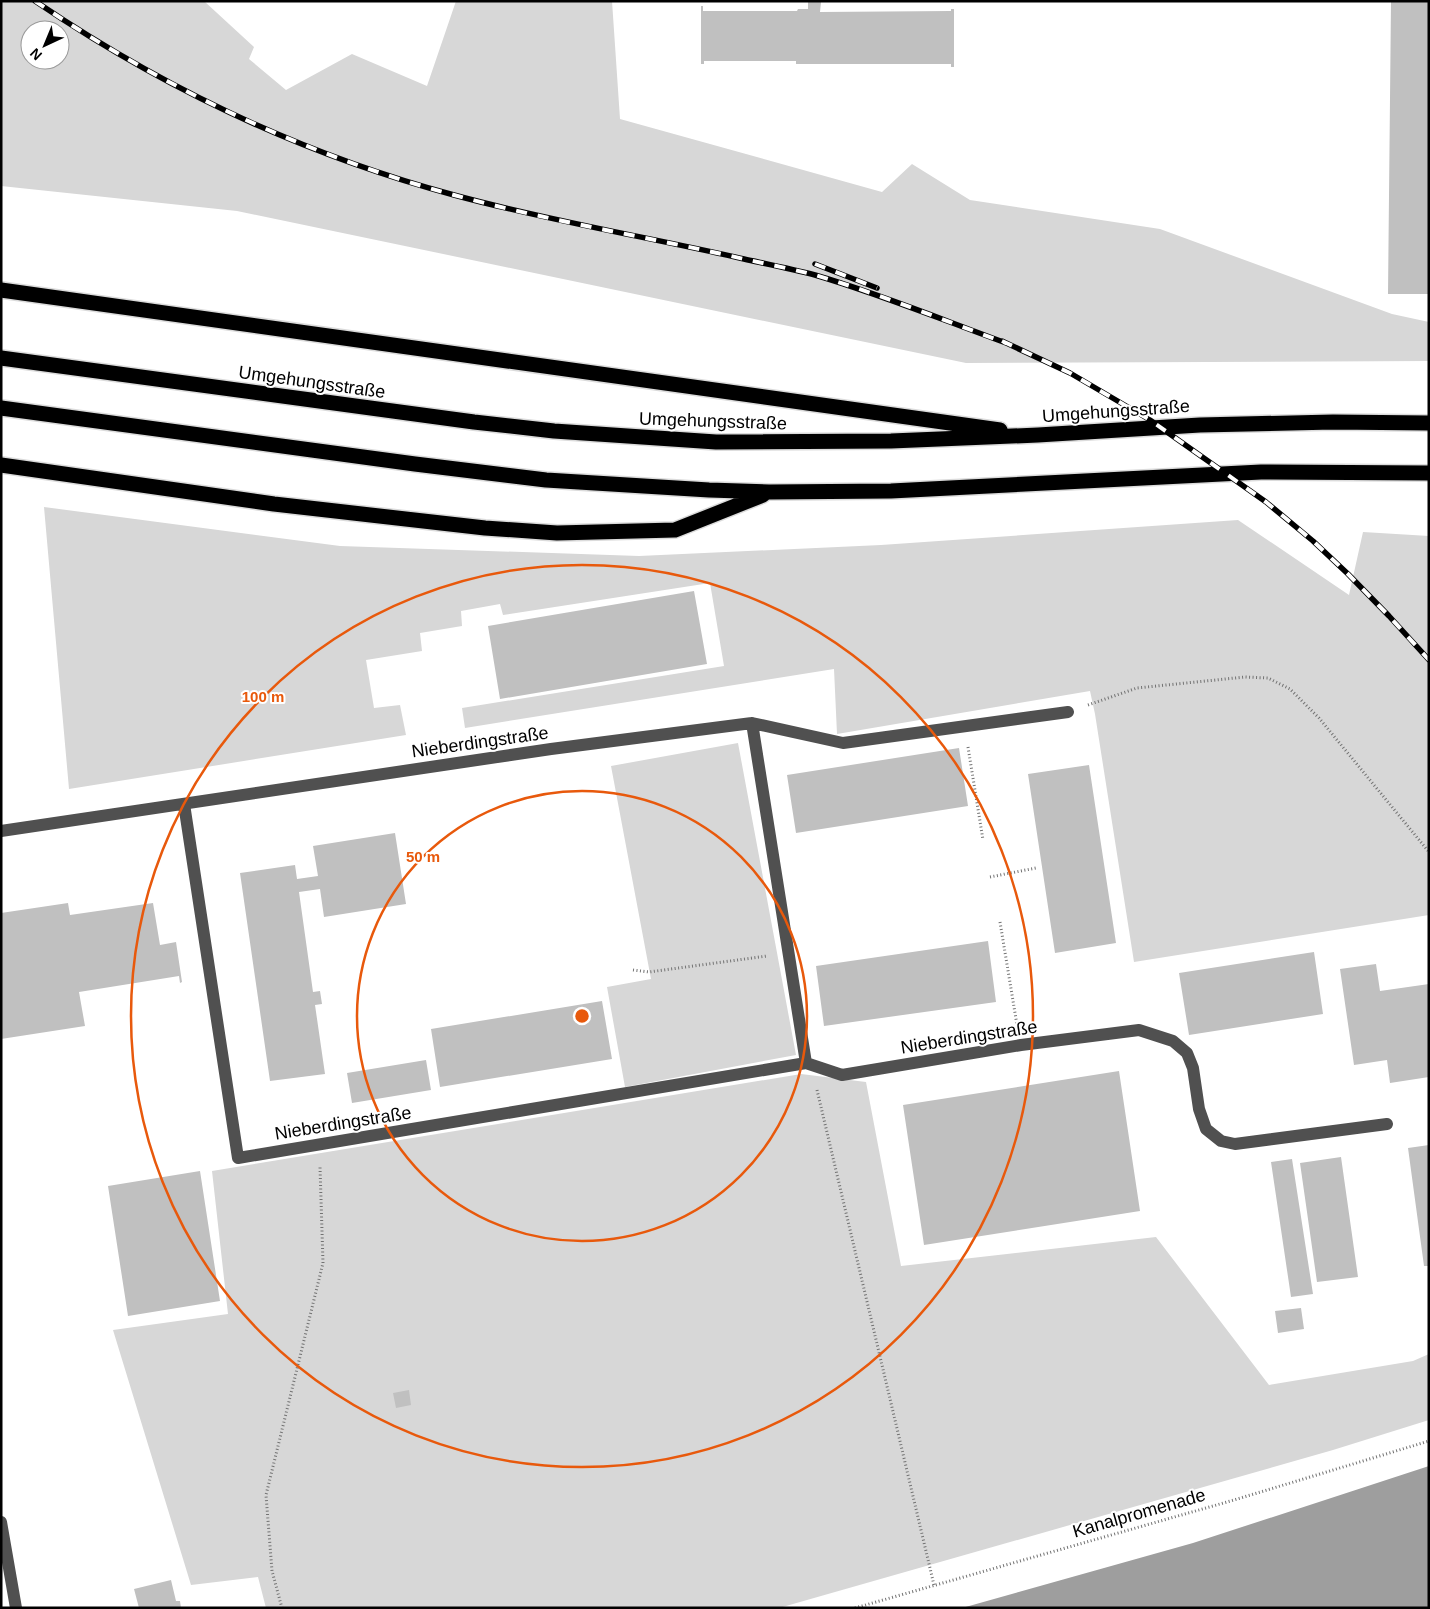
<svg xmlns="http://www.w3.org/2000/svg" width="1430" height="1609" font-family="Arial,sans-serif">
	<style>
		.green { fill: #d7d7d7; fill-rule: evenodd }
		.water { fill: #9e9e9e }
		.building { fill: #c0c0c0 }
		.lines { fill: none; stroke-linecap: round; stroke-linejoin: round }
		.highway-casing { stroke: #dbdbdb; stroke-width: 18 }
		.path { stroke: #727272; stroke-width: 3; stroke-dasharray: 1 2.5; stroke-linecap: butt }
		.minor { stroke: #505050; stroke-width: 12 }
		.highway { stroke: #000; stroke-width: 15 }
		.rail-casing { stroke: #000; stroke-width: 5.5 }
		.rail { stroke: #fff; stroke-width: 4; stroke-dasharray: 11; stroke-linecap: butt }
		.ring { fill: none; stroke: #e8590c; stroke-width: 2.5 }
		.labels { text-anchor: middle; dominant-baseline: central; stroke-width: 4; stroke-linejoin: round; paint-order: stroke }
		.street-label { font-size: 18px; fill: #000; stroke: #fff }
		.centre { fill: #e8590c; stroke: #fff; stroke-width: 2.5 }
		.ring-label { font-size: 15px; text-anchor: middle; font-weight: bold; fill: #e8590c; stroke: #fff; stroke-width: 4; stroke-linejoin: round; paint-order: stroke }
	</style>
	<rect width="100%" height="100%" fill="#fff"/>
	<!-- green -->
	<path class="green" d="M1,1H204L254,47L249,59L286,90L352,54L427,86L456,1H612L620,119L882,192L912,164L970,200L1160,229L1392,314L1429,322V361L966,363L237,211L1,186ZM30,30H60V60H30Z
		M44,507L340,546L639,556L881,545L1238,520L1349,595L1363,532L1429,536V915L1134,962L1095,714L1090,691L837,734L834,669L465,728L462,708L724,666L710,583L503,615L500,604L461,611L462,626L420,633L422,651L366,660L374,708L400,705L406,735L69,789Z
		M738,743L796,1055L625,1087L607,987L651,979L611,766Z
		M801,1074L866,1082L901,1266L1156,1237L1269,1385L1413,1361L1429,1354V1420L1333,1450L779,1608H266L258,1577L191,1585L113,1330L228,1314L212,1171Z"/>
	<!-- water -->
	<path class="water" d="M1429,1466V1608H962L1193,1543Z"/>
	<!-- building -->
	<path class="building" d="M1391,1H1429V294H1388Z
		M808,2H821L820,12L951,11V9H954V67H951V64H796V61H704V64H701V6H703V11H797L798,9H808Z
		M694,591L707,664L500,699L488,626Z
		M959,748L968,806L796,833L787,775Z
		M1089,765L1116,943L1055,953L1028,774Z
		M395,833L406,904L324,917L320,889L299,892L313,992L320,991L322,1004L315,1005L325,1074L270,1081L240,873L295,865L297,879L318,876L313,846Z
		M68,903L70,915L153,903L160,945L176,942L182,982L180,983L179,976L79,992L85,1026L1,1039V913Z
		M988,941L996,1002L824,1026L816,966Z
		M1314,952L1323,1014L1189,1035L1179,973Z
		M1376,964L1380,991L1429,984V1077L1390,1083L1387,1060L1354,1065L1340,969Z
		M602,1001L612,1059L440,1087L431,1029Z
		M426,1060L431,1090L352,1103L347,1073Z
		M1119,1071L1140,1211L924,1245L903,1105Z
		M1429,1145V1266H1424L1408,1148Z
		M1341,1157L1358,1277L1317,1282L1300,1163Z
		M1292,1159L1313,1294L1291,1297L1271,1162Z
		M200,1171L220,1301L128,1316L108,1186Z
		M1301,1308L1304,1329L1278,1333L1275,1311Z
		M409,1390L411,1405L396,1408L393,1393Z
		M171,1580L176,1601H180L181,1608H139L134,1589Z"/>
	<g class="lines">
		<defs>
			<path id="highway" d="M1,290L1000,430
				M1,358L474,422L554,431L716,442L891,441L1038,435L1200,425L1333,422L1429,423
				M1,408L415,464L546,480L709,490L769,492L891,491L1261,472L1429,473
				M1,465L274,504L485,528L557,533L675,530L763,495"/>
		</defs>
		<!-- highway casing -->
		<use href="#highway" class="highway-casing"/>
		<!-- path -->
		<path class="path" d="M1088,705L1137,688L1245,677L1268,678L1290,689L1319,718L1429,852
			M968,747L983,840
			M990,877L1036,868
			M1000,922L1017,1025
			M633,970L649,972L767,956
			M817,1090L934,1585
			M282,1608L272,1571L266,1495L323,1263L320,1167
			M855,1608L1234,1500L1429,1441"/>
		<!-- minor -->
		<path class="minor" d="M184,804L238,1158L806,1063L752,723
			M1,831L551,749L752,723L843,743L1068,712
			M806,1063L842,1075L1021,1045L1139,1030L1173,1041L1187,1053L1193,1068L1199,1109L1206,1129L1221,1141L1235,1144L1387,1124
			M1,1522L16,1608"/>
		<!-- highway -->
		<use href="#highway" class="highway"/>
		<defs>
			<path id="rail" d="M35,1C163,88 305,155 454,195C549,221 648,237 744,259C767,264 792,269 815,275C880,294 943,320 1006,343
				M815,264L877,288
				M1002,341L1070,373L1150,420L1266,502L1313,541L1348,574L1389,616L1429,660"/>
		</defs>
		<!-- rail casing -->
		<use href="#rail" class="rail-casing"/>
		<!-- rail -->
		<use href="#rail" class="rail"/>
	</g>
	<!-- distance rings -->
	<g class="ring">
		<circle cx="582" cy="1016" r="225"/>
		<circle cx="582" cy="1016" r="451"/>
	</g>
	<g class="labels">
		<!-- street labels -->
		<g class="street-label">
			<text transform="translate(312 382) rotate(8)">Umgehungsstraße</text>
			<text transform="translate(1116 411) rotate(-4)">Umgehungsstraße</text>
			<text transform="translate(713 421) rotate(2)">Umgehungsstraße</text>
			<text transform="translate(480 742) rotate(-8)">Nieberdingstraße</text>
			<text transform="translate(969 1037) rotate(-9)">Nieberdingstraße</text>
			<text transform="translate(343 1123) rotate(-9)">Nieberdingstraße</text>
			<text transform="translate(1139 1513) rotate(-16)">Kanalpromenade</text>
		</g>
	</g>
	<circle cx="582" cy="1016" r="8" class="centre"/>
	<g class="ring-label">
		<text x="263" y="702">100 m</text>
		<text x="423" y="862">50 m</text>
	</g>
	<!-- border -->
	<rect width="1430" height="1609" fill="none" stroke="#000000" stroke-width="5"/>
	<!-- north arrow -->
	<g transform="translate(45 45) rotate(224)"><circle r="24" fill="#ffffff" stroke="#999999"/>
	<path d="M0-4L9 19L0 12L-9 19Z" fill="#000000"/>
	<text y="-8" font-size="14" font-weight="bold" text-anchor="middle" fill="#000000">N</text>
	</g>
</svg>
